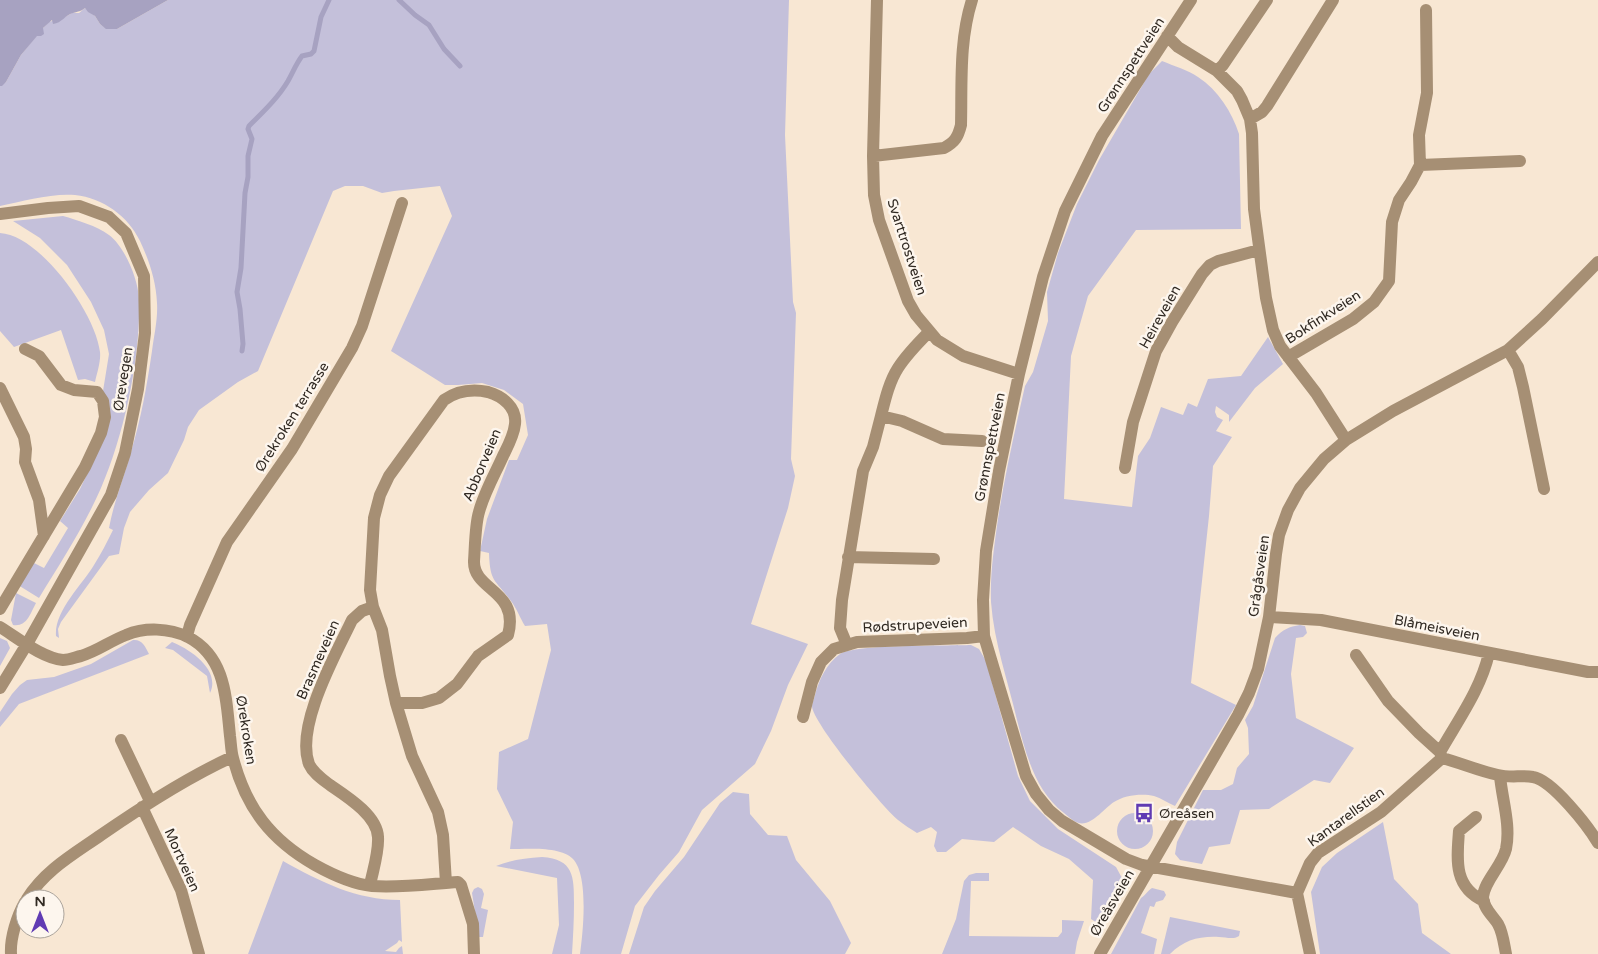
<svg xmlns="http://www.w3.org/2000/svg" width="1598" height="954" font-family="'Varela Round',sans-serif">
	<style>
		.green { fill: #c4c0da }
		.water { fill: #a7a2c1 }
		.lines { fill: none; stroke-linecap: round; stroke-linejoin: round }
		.stream { stroke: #a7a2c1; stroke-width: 5 }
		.minor { stroke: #a68f74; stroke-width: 12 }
		.labels { text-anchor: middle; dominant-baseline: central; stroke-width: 5; stroke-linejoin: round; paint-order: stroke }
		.street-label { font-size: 14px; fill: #302922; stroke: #fdf6ee }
		.poi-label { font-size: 14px; fill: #302922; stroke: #fdf6ee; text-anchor: start }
	</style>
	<rect width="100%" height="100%" fill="#f8e7d3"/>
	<!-- green -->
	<path class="green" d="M168,0H789L785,135L793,302L796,313L791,459L795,476L788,508L751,624L808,644L788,685L771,731L755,764L702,810L679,852L659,875L635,906L621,954H580C583,933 589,876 573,859C561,846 527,849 510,849L513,822L497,789L499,752L528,739L551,650L547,624L525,626C520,618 517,609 511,601C495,579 490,583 489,553L480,551L487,519L509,460H517L528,435L523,404L504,390L482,383L458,385H445L391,351L452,216L440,186L394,191L382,193L363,186H345L333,191L258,371L238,382L199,410L188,427L184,440L168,473L149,490L130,512L124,528L119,554L109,556L61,622L58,629L59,638L56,636C54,611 82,585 94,565C101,554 107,542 113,530L109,528C114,501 124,477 131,452C141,419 147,385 152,351C154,335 158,319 157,303C156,281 149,260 140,241C128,216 103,198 75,195C52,193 23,201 0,206V86L6,82L21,55L37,35L43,32V28L49,22L67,16L72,13H79L85,8L95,16L100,24L104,27L117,29Z
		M1162,61C1174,66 1188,70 1198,77C1218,90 1232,112 1239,134L1241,229L1136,230L1088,296L1071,356L1064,499L1132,507L1138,456L1150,438L1161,407L1183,415L1188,403L1197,407L1208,379L1241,376L1268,337L1283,364L1255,388L1229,422V415L1216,406L1215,412L1217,417L1223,420L1216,431L1232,437L1213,466L1209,516L1191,683L1236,705L1175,806C1168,803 1161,798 1154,796C1143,793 1124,795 1114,802C1104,808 1090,829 1076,822C1072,820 1068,816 1064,813C1035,791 1026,754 1017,720C1008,681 994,643 991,602C990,574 994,547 998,519C1005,474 1015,430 1025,386L1033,372L1048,321L1047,292L1058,253L1077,204L1099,160L1149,74Z
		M63,216C77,220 97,226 109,235C125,247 138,279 139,299C141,357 124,435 101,488C84,527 61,562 39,598L18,585L32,562L44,568L68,528L60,521L80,489L105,436L103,391L109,354L104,330L91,302L67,265L40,238L13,221Z
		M0,233C40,235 96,314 100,352C101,361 97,373 95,382L85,379L78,380L61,330L14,347L0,331Z
		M16,593L36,603C30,614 27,627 13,625L11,620Z
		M1300,625L1305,626L1307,633L1303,637L1296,638L1291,674L1296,718L1354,748L1330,783L1314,780L1269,809L1240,810L1230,844L1209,847L1202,864L1180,860L1175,854L1177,842L1203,790H1221L1233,784L1237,768L1249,754L1248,728L1245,720L1253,706L1275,638C1283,629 1289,627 1300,625Z
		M0,638L7,641L10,648L0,666Z
		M133,640C142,639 145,646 149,654L19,704L0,727V712L12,694L20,685L27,680L54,677L91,664Z
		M172,642C190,649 221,670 210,693L207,676L173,650L165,648Z
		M971,645L979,649L986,661L1018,776L1030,801L1058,829L1116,867L1122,878L1121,888L1102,926L1091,919L1093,880L1069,859L1041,846L1013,827L994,842L962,839L946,852H937L934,846L937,832L931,827L917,833C911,829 904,825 898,820C883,808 812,722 812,706C812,703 814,699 815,695C819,680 826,664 840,654C854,644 948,646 971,645Z
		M733,792L749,794L750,814L768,835L787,836L796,860L830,901L851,943L845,954H629L644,907L655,891L684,857L720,803Z
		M1117 831a18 18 0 1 1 36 0a18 18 0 1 1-36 0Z
		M1383,822L1394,879L1418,904L1422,933L1451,954H1320L1311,892L1322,867L1337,853Z
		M542,857C574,859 574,877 574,903C574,921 573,937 572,954H552L559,925L557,878L496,866C511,860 525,858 542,857Z
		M283,861C321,882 356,900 400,900L402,942L399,940L397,943L385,951L396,952L399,948L402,946L403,954H248Z
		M976,873H989V881H971L969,936L1058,937L1062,932V920L1084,921L1077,942L1075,954H942L956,919L964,881L969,875Z
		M478,887L482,889L484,894L481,908L488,910L483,937H479L472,893L474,889Z
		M1152,888L1164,891L1166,895L1163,900L1156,902L1154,907L1150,906L1141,933L1157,939L1154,954H1111L1141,898C1146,895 1147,891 1152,888Z
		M1170,917L1240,931L1239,936C1233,940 1226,937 1219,937C1199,936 1184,940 1170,954H1161Z"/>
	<!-- water -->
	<path class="water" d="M0,0H168L117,29H106L100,24L95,16L88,12L85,8C80,12 79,11 73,13C65,15 62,23 53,24L52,20L43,28L44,34L41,36H37L21,55L6,82L2,86H0Z"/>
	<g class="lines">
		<!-- stream -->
		<path class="stream" d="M399,0L415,15L429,25L444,49L460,66
			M242,351L243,344L240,309L237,292L241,268L245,193L248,177V156L252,139L248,129L249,126C263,112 278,98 288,81C293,72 296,64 302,56L311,54L314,51L321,17L329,0"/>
		<!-- minor -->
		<path class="minor" d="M877,0L873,156L874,195L879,220L908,301L916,315L937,340L963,356L1019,374
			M1191,0L1102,136L1065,211L1043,277L1019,374L999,471L986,551L983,600L984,636L1026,776L1036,794L1049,810L1062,821L1126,859L1142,865L1297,893
			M1167,36L1178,47L1217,71L1237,91L1242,100L1250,119L1252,133L1254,209L1266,298L1273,330L1280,346L1316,393L1346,440
			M1217,71L1223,65L1267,0
			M1250,119L1262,112L1267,106L1333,0
			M873,156L944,148C955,142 958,137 961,125C962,83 959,41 972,0
			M1420,165L1520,161
			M0,214L48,208L79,206L109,217L126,233L144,276L145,333L138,389L125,453L111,495L27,644L0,688
			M929,332C918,343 907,354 898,368C889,382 885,400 881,416L902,421L943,439L982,441
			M1508,350L1518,367L1523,387L1544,489
			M1288,357L1353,319L1374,302L1389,281L1392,222L1399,200L1411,182L1420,165L1419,135L1427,93L1426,10
			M0,388L24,437L26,449L25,462L39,500L44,536
			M1125,468L1133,422L1156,351L1172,322L1202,274L1210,265L1218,261L1259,250
			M848,557L934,559
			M0,609L85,467L101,433L105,417L103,401L97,392L74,390L61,385L39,356L25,349
			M1269,617L1321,620L1588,672H1598
			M0,627C18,638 42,658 63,660C69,660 76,657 81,656C98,651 110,641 126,635C145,627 169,628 188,637C226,657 226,698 230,736C231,743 231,751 233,758C246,808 271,840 315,865C333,875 352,884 372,886C401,888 429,884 458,882L461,885L473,924L474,954
			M187,636L190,625L227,542L292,449L352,348L362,326L402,203
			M847,645L840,628L842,600L863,471L873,447L881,416
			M396,703H422L439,698L457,684L478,656L508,635C520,590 473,591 474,561C475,548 475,525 479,512C484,493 495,474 503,456C508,446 514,435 515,424C517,407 502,396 488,392C473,389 457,391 444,400L389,476L380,495L374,518L370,590L373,607L382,630L390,676L396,703L412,756L438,812L443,835L446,883
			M803,717L812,682L821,662L834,649L857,642L967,638L984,636
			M121,740L150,801
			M1440,752C1458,720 1481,689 1489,653
			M1442,758C1461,763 1479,771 1498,775C1510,778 1522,775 1533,777C1552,780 1588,826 1598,843
			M1500,776C1502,799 1511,825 1506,849C1502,866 1484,881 1483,897C1483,908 1493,916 1498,924C1503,933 1504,944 1506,954
			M142,807L181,890L199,954
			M1476,817L1459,831C1457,859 1453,887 1484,901
			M370,885C373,870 379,852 378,837C377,815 346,796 330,785C322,779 313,773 309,764C295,726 336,654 352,620L362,611L373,607
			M27,899C45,870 74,854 101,835C143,806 186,778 232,757
			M11,954C10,938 17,916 25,902
			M1100,954L1238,715L1249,693L1258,669L1269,617L1276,554L1279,535L1288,510L1300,488L1324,459L1346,440L1393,411L1508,350L1542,319L1598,262
			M1310,954L1297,893L1310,863L1318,853L1381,812L1442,758L1440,752L1419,733L1388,701L1356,655"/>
	</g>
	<!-- icons -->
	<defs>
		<symbol id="bus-bare" viewBox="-9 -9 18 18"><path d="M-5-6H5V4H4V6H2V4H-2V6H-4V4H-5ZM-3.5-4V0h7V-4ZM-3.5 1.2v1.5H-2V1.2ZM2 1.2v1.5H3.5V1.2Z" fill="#603bb3" stroke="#fdf6ee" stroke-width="2.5" paint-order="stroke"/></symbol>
	</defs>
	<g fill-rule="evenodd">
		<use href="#bus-bare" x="1130" y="799" width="28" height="28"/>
	</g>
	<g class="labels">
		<!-- street labels -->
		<g class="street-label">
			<text transform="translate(1131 65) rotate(-57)">Grønnspettveien</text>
			<text transform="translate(907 247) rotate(72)">Svarttrostveien</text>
			<text transform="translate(1160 317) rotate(-61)">Heireveien</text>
			<text transform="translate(1323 317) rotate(-33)">Bokfinkveien</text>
			<text transform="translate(123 379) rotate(-81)">Ørevegen</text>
			<text transform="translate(292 417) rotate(-58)">Ørekroken terrasse</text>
			<text transform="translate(990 447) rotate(-79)">Grønnspettveien</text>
			<text transform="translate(482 465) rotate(-67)">Abborveien</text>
			<text transform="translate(1259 576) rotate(-82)">Grågåsveien</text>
			<text transform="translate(915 625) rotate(-3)">Rødstrupeveien</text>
			<text transform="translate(1437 628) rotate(11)">Blåmeisveien</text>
			<text transform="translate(318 660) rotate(-66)">Brasmeveien</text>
			<text transform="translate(246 730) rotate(81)">Ørekroken</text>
			<text transform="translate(1346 817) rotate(-36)">Kantarellstien</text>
			<text transform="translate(182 860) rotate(66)">Mortveien</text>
			<text transform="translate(1112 903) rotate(-60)">Øreåsveien</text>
		</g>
		<!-- poi labels -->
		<g class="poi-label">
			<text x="1159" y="813">Øreåsen</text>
		</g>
	</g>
	<!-- north arrow -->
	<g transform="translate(40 914)"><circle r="24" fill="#fdf6ee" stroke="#aba49c"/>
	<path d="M0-4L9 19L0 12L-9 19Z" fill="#603bb3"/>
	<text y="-8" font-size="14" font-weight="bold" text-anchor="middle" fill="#302922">N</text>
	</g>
</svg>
